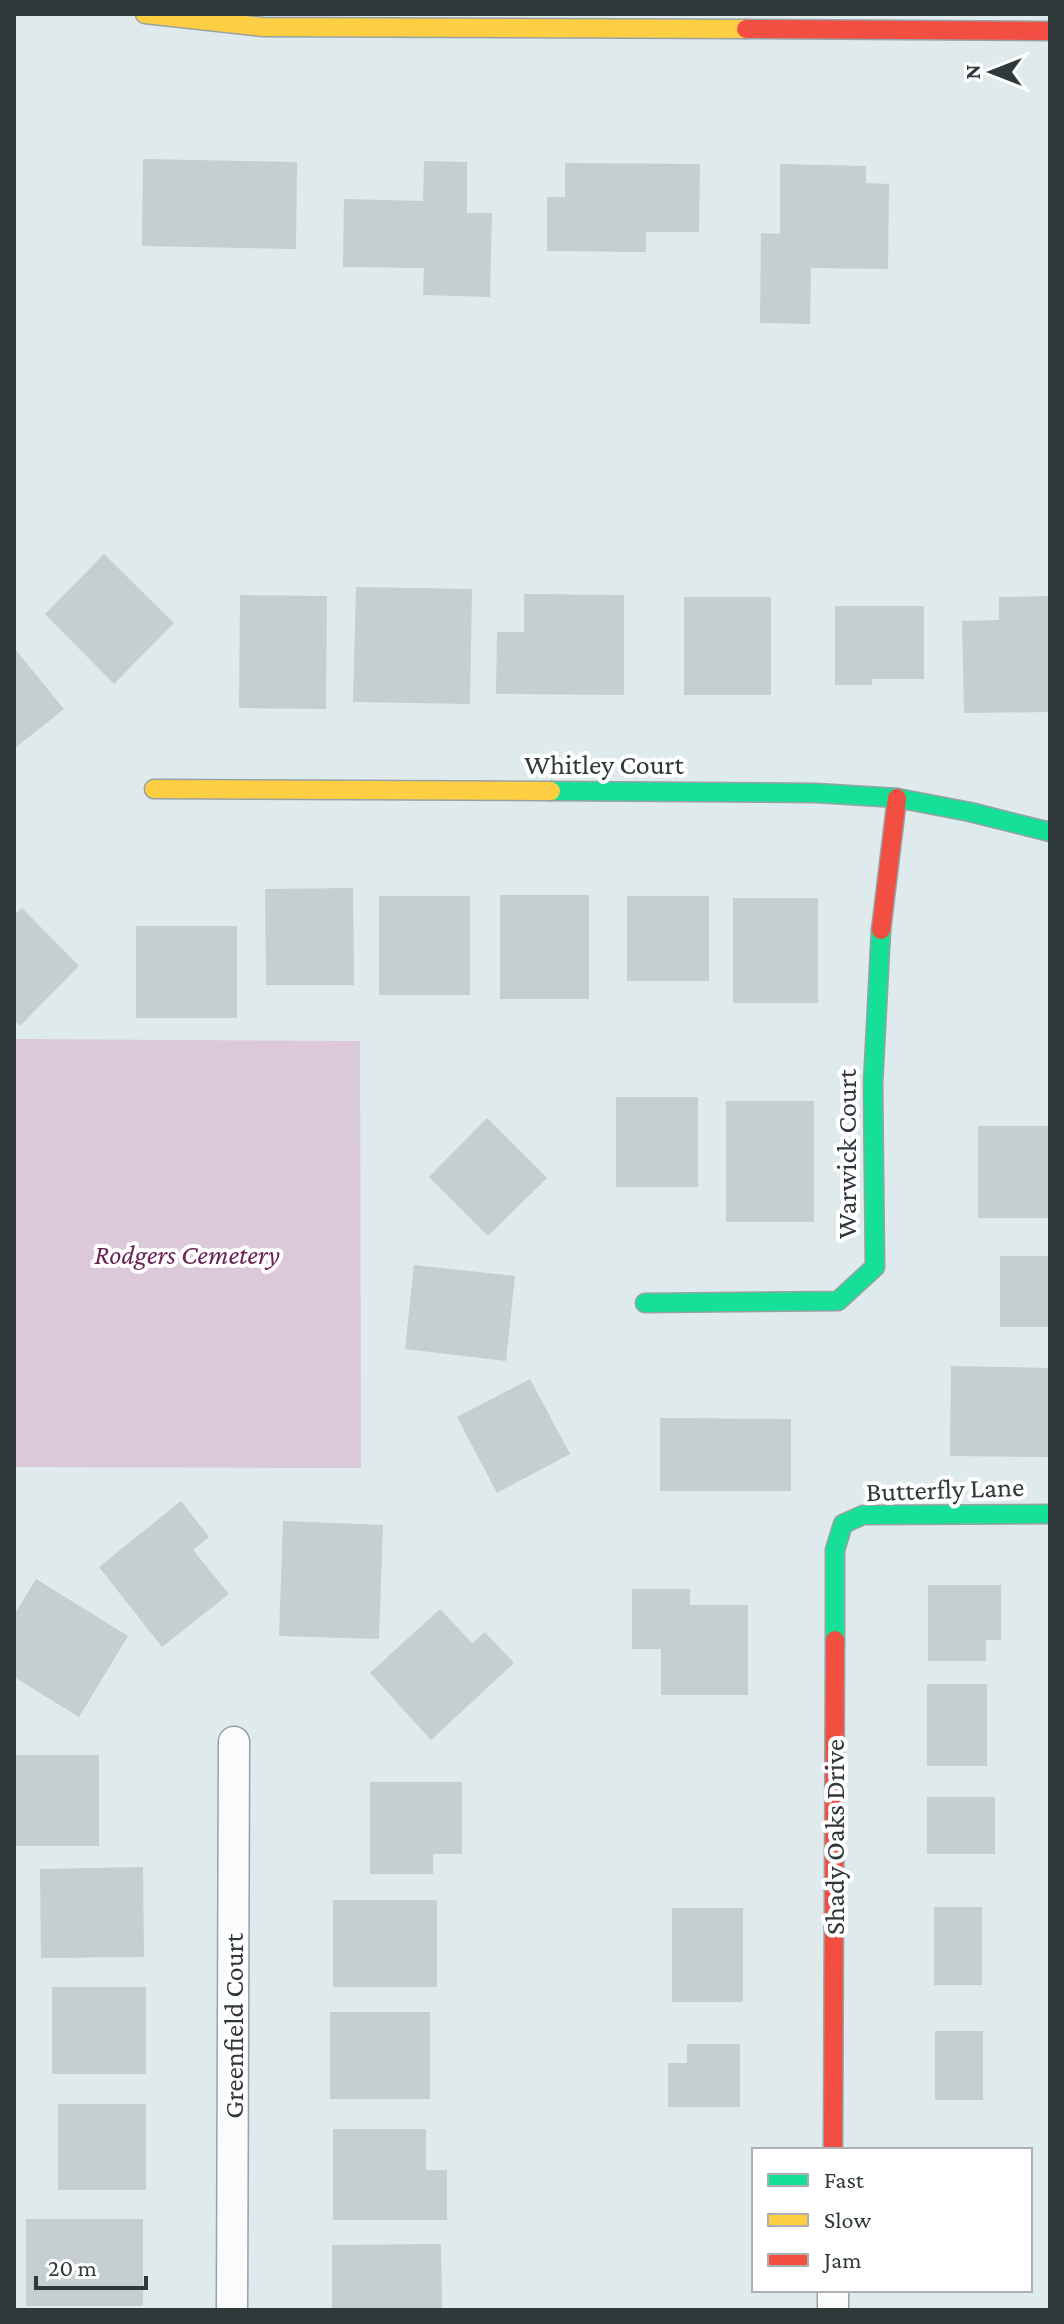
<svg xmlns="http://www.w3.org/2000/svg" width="1064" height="2324" font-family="'Crimson Pro',serif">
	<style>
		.green { fill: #dbc8d8 }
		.building { fill: #c5ced0 }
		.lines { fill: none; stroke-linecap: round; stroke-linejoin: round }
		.street-casing { stroke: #98a1a3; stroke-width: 33 }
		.fast-casing { stroke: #98a1a3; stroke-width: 21 }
		.slow-casing { stroke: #98a1a3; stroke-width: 21 }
		.jam-casing { stroke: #98a1a3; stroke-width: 21 }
		.street { stroke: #fafcfc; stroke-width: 30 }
		.fast { stroke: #16e098; stroke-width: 18 }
		.slow { stroke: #ffcf43; stroke-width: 18 }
		.jam { stroke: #f24e42; stroke-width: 18 }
		.labels { text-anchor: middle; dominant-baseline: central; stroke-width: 8; stroke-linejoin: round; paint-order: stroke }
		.street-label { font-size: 28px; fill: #30393a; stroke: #fff }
		.park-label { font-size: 28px; font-style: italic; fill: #692355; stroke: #fff }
	</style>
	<rect width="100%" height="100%" fill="#deeaec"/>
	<!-- green -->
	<path class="green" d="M14,1039L360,1041L361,1468L14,1467Z"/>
	<!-- building -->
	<path class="building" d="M143,159L297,162L296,249L142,246Z
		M424,161L467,162V213H492L490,297L423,295L424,268L343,267L344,199L423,201Z
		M565,163L700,164L699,232H646V252L547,251V197H565Z
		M780,164L866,166V183L889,184L888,269L811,268L810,324L760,323L761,233L780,234Z
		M104,554L174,623L114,684L45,614Z
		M356,587L472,589L470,704L353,702Z
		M524,594L624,595V695L496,694L497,632H524Z
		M240,595L327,596L326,709L239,708Z
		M1050,596V712L964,713L962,621L999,620V597Z
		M684,597H771V695H684Z
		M835,606H924V679H872V685H835Z
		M14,648L64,709L14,749Z
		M353,888L354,985H266L265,889Z
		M500,895H589V999H500Z
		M379,896H470V995H379Z
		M627,896H709V981H627Z
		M733,898H818V1003H733Z
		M22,908L79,966L20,1026L14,1020V915Z
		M136,926H237V1018H136Z
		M616,1097H698V1187H616Z
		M726,1101H814V1222H726Z
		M487,1118L547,1178L488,1236L429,1177Z
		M978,1126H1050V1218H978Z
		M1000,1256H1050V1327H1000Z
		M414,1265L515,1276L506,1361L405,1349Z
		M951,1366L1050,1368V1457L950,1456Z
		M530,1379L570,1454L497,1493L457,1417Z
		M660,1418L791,1419V1491H660Z
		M181,1501L209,1537L193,1550L229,1594L162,1647L99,1567Z
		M283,1521L383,1525L379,1639L279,1636Z
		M36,1579L128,1636L79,1717L14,1677V1615Z
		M928,1585H1001V1640H986V1661H928Z
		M632,1589H690V1605H748V1695H661V1649H632Z
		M440,1609L472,1643L485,1632L514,1663L431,1740L370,1673Z
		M927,1684H987V1766H927Z
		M14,1755H99V1846H14Z
		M370,1782H462V1854H433V1874H370Z
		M927,1797H995V1854H927Z
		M143,1867L144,1957L41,1958L40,1869Z
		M333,1900H437V1987H333Z
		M934,1907H982V1985H934Z
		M672,1908H743V2002H672Z
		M52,1987H146V2074H52Z
		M330,2012H430V2099H330Z
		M935,2031H983V2100H935Z
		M687,2044H740V2107H668V2063H687Z
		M58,2104H146V2190H58Z
		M333,2129H426V2170H447V2220H333Z
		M26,2219H143V2306H26Z
		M441,2244L442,2310H332V2245Z"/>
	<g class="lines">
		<defs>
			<path id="street" d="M232,2310L234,1742
				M833,2310V2290"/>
			<path id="fast" d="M551,791L816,793L897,798L970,812L1050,832
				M645,1303L838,1301L875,1267L873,1084L881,930
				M835,1640V1550L843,1524L863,1515L1050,1514"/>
			<path id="slow" d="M145,14L263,27L746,29
				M154,789L551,791"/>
			<path id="jam" d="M746,29L1050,31
				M881,930L897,798
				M833,2150L835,1640"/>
		</defs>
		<!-- street casing -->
		<use href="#street" class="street-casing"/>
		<!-- fast casing -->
		<use href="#fast" class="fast-casing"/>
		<!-- slow casing -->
		<use href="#slow" class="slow-casing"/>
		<!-- jam casing -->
		<use href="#jam" class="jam-casing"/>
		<!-- street -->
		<use href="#street" class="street"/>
		<!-- fast -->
		<use href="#fast" class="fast"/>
		<!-- slow -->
		<use href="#slow" class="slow"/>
		<!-- jam -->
		<use href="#jam" class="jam"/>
	</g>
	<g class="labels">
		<!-- street labels -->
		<g class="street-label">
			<text x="604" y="764">Whitley Court</text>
			<text transform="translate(846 1154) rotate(-90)">Warwick Court</text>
			<text transform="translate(945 1489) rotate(-2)">Butterfly Lane</text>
			<text transform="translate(834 1837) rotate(-90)">Shady Oaks Drive</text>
			<text transform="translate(233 2026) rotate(-90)">Greenfield Court</text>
		</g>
		<!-- park labels -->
		<g class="park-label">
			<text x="187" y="1254">Rodgers Cemetery</text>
		</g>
	</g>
	<!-- border -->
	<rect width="1064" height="2324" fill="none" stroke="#30393a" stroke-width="32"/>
	<!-- legend -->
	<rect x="752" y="2148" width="280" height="144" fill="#ffffff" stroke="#acb0b0" stroke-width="2"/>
	<rect x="768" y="2174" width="40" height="12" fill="#16e098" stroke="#acb0b0" stroke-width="2"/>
	<text x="824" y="2188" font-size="24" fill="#30393a">Fast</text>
	<rect x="768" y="2214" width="40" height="12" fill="#ffcf43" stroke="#acb0b0" stroke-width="2"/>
	<text x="824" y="2228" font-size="24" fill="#30393a">Slow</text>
	<rect x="768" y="2254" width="40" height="12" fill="#f24e42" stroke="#acb0b0" stroke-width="2"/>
	<text x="824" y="2268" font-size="24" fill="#30393a">Jam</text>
	<!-- north arrow -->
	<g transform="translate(992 72) rotate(270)" stroke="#ffffff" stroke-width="6" paint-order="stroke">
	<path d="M0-6L14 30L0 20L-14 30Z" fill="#30393a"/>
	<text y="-12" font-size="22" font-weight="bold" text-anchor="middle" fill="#30393a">N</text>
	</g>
	<!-- scale -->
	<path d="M36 2276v12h110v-12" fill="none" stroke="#30393a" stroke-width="4"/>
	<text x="48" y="2276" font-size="24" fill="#30393a" stroke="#ffffff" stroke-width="6" paint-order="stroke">20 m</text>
</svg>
